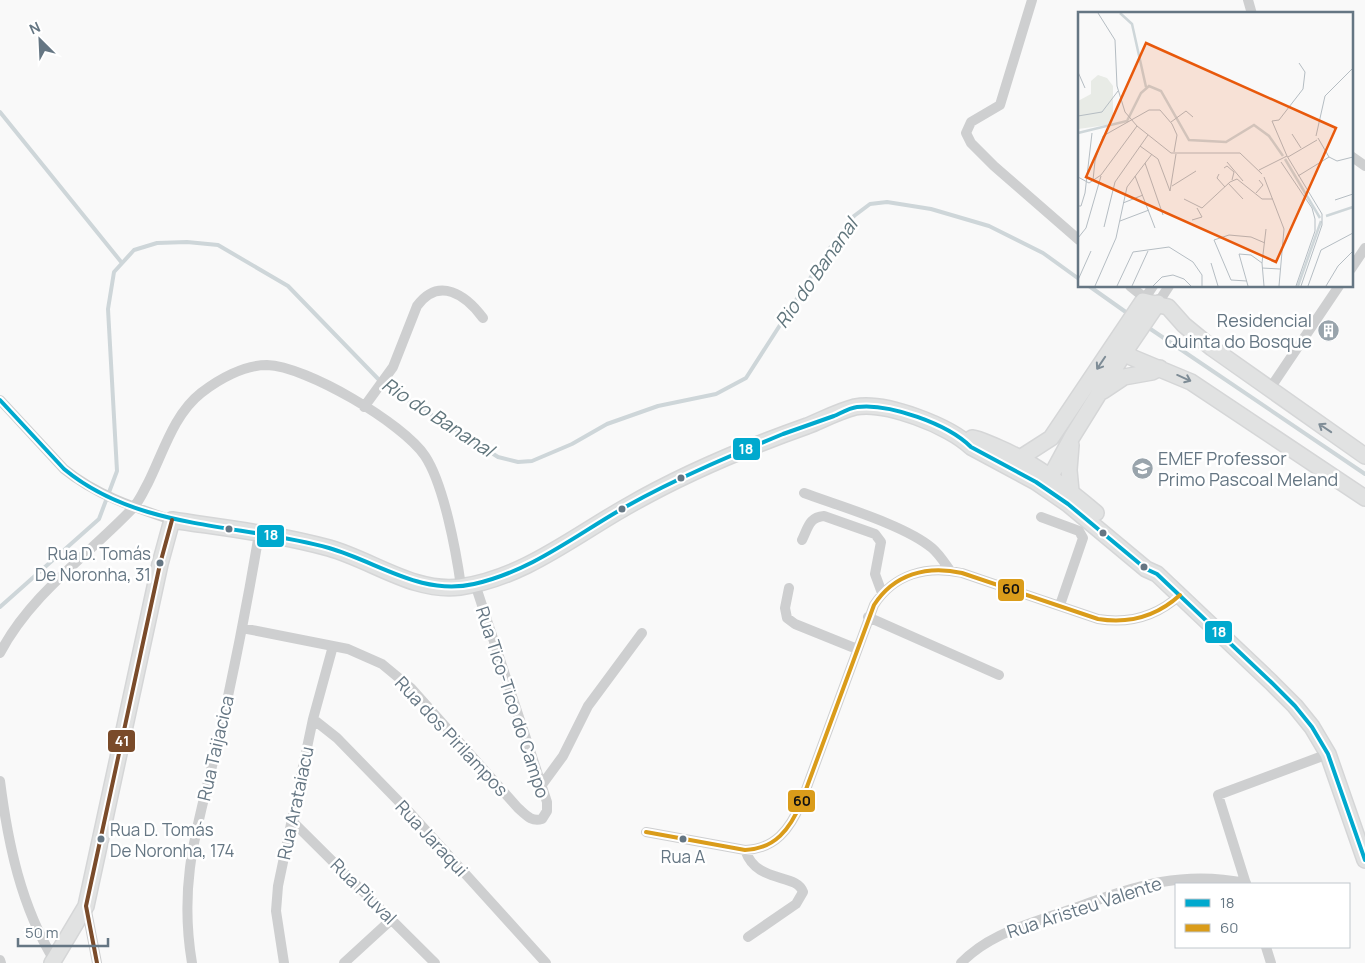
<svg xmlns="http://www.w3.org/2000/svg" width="1365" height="963" font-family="Manrope,sans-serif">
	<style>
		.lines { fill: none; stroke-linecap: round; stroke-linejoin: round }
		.stream { stroke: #ced6d9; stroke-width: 4 }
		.secondary-casing { stroke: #d5d6d7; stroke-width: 18 }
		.street { stroke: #cecfd0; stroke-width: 10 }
		.secondary { stroke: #e1e2e2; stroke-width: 15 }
		.bus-1-casing { stroke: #fff; stroke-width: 8 }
		.bus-2-casing { stroke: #fff; stroke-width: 8 }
		.bus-3-casing { stroke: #fff; stroke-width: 8 }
		.bus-1 { stroke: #00a9ce; stroke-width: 4 }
		.bus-2 { stroke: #da9c1a; stroke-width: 4 }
		.bus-3 { stroke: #7a4b2a; stroke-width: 4 }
		.oneway { stroke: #7e8c96 }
		.bus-dot { fill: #657683; stroke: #fff; stroke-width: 2 }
		.labels { text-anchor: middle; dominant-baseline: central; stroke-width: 5; stroke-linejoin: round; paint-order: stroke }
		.bus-label { font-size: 17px; fill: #657683; stroke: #fff; text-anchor: end }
		.poi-label { font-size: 18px; fill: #657683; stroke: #fff; text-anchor: end }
		.street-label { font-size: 18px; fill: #657683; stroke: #fff }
		.water-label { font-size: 19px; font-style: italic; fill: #60757c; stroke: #fff }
		.inset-river { fill: none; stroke: #ced6d9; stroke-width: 2.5 }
		.inset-road { fill: none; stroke: #b5bdc3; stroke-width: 1 }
		.view { fill: #e8590c; fill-opacity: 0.15; stroke: #e8590c; stroke-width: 2.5 }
		.inset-edge { fill: none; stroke: #657683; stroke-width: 2.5 }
		.line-badge { stroke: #fff; stroke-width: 2 }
		.badge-label { font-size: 14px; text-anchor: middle; font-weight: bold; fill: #fff }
		.pale-badge-label { font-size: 14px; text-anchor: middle; font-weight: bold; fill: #111 }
	</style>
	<rect width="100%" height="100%" fill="#f9f9f9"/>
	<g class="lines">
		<!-- stream -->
		<path class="stream" d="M0,112L122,263
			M1089,286L1130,315
			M1146,326L1365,474
			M0,607L99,519L117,471L108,309L114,272L134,250L157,243L187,242L218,245L288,286L384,385L498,457L518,462L532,461L572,444L607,424L658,406L716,394L746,378L827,252L854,216L870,204L887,202L931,209L989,226L1043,253L1079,279"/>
		<defs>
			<path id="secondary" d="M1125,328L1123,345L1131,357L1191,382L1365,498
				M1103,391L1124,377L1152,372L1160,368
				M972,438C980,439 989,444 997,447C1035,463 1065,487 1096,513
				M1071,445L1069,470L1071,491
				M1014,469L1020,458L1051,438L1143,301L1168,307L1184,325L1212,348L1365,456
				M1042,479L1053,472L1072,437L1126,350L1158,303
				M52,963L86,906L160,564L172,520C224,528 278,534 329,548C372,560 414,593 460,587C523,578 573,537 626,507C683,474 745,448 807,426C822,420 839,411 855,407C885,401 950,426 971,447L1036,482L1068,504L1146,569L1157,574L1271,682L1295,706L1312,727L1328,754L1365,860"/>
		</defs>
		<!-- secondary casing -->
		<use href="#secondary" class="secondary-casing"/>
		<!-- street -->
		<path class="street" d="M1032,0L1000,105L971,122L966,133L971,143L994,166L1079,240
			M1248,0L1252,14
			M1351,156L1365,166
			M1351,269L1365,248
			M1130,286L1145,298
			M1143,301L1153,286
			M1158,303L1169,286
			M1269,390L1339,286
			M0,400L64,469C96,495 133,507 172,520
			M364,407L393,367L417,306C439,276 466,295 483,318
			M804,493C839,506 905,525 932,548C939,554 944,562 949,569
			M1041,517L1079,531L1083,538L1060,605
			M802,540C808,528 809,517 824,516L875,534L881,542L875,574L882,593
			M789,588L785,608L787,618L795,624L857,649
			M868,617L999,675
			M242,628L348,649L382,664L411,688L518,808C526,815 531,822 542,819L547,811V802L475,584
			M0,653C31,594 87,556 132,509C139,502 143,492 148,483C163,453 174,414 201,393C219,379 244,365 267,365C306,366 403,423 425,456C444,485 456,551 461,586
			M313,719L337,738L412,815L546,963
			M0,781C8,844 21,906 54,960
			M541,786L563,756L588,706L642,633
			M291,820L435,963
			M646,832L745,850C775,849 790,829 801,803L874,605C894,574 927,565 962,573L1098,619C1129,624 1156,617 1180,595
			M745,850C757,885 796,872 803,892L796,904L748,937
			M1246,884L1218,795L1328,754
			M86,906L97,963
			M1266,947L1271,963
			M0,960L1,963
			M192,963C178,880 198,825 217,746C233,676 247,605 259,534
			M284,963L276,911L278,886L313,719L333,646
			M344,963L392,919
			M961,963C987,936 1020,927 1054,915C1123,892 1171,868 1246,883"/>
		<!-- secondary -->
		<use href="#secondary" class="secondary"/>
		<defs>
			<path id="bus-1" d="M0,400L64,469C139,531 240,523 329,548C378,562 421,596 474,584C532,571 577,534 627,506C677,478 730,456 783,434C800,428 817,422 834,416C841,413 849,408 857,407C889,403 948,424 971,447L1036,482L1068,504L1146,569L1157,574L1271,682L1295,706L1312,727L1328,754L1365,860"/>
			<path id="bus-2" d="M646,832L745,850C775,849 790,829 801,803L874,605C894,574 927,565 962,573L1098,619C1129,624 1156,617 1180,595"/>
			<path id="bus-3" d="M97,963L86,906L160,564L172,520"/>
		</defs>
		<!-- bus-1 casing -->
		<use href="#bus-1" class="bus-1-casing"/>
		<!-- bus-2 casing -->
		<use href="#bus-2" class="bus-2-casing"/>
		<!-- bus-3 casing -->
		<use href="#bus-3" class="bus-3-casing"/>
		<!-- bus-1 -->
		<use href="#bus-1" class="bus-1"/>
		<!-- bus-2 -->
		<use href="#bus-2" class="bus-2"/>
		<!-- bus-3 -->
		<use href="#bus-3" class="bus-3"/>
	</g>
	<!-- one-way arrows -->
	<defs><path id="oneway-shaft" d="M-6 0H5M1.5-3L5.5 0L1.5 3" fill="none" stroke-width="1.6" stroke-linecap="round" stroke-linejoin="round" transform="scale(1.25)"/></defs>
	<g class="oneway">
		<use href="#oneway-shaft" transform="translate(1101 363) rotate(124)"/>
		<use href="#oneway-shaft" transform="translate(1184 378) rotate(24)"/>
		<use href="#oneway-shaft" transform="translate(1325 428) rotate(-146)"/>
	</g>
	<!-- icons -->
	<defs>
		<symbol id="building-disc" viewBox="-11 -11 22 22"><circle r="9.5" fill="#99a4ac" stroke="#fff"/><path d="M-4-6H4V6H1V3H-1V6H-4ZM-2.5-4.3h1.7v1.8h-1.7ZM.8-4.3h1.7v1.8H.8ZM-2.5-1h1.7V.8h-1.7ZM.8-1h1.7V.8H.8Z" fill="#fff"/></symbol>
		<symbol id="school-disc" viewBox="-11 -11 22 22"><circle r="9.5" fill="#99a4ac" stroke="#fff"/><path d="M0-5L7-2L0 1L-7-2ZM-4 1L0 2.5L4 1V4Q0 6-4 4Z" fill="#fff"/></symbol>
	</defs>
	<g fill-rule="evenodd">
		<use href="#building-disc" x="1316" y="318" width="25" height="25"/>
		<use href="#school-disc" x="1130" y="456" width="25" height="25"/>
	</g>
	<!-- markers -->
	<g class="bus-dot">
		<circle cx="681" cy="478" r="4.5"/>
		<circle cx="622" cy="509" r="4.5"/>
		<circle cx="229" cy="529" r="4.5"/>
		<circle cx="1103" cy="533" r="4.5"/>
		<circle cx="160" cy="563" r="4.5"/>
		<circle cx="1144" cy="567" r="4.5"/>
		<circle cx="101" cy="839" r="4.5"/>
		<circle cx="683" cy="839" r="4.5"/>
	</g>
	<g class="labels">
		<!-- bus labels -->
		<g class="bus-label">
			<text x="151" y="553">Rua D. Tomás<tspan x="151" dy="21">De Noronha, 31</tspan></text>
			<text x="110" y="829" text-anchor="start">Rua D. Tomás<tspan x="110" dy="21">De Noronha, 174</tspan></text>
			<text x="683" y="856" text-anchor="middle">Rua A</text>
		</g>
		<!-- poi labels -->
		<g class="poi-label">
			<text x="1312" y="320">Residencial<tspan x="1312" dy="21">Quinta do Bosque</tspan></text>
			<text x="1158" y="458" text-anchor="start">EMEF Professor<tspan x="1158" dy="21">Primo Pascoal Meland</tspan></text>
		</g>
		<!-- street labels -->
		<g class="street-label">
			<text transform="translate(513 702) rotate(72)">Rua Tico-Tico do Campo</text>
			<text transform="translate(452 736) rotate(47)">Rua dos Pirilampos</text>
			<text transform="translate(215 748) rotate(-77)">Rua Taijacica</text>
			<text transform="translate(295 803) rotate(-78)">Rua Arataiacu</text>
			<text transform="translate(432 838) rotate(47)">Rua Jaraqui</text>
			<text transform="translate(364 891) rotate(45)">Rua Piuval</text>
			<text transform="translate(1084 907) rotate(-18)">Rua Aristeu Valente</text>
		</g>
		<!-- water labels -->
		<g class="water-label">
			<text transform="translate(816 273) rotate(-55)">Rio do Bananal</text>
			<text transform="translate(438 417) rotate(33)">Rio do Bananal</text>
		</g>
	</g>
	<!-- overview -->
	<g transform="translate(1078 12)">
		<rect width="275" height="275" fill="#f9f9f9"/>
		<path d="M20,63L29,66L35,74V107L29,113L0,117V89L13,82V69Z" fill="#e8ebe6"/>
		<path class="inset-river" d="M42,1L54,12L68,75M0,121L49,109L63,81L71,74L83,79L111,128L148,130L176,113L191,124L205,144M207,147L242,206M248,204L275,195M220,274L243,209"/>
		<path class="inset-road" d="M20,1L37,28L39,74L47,100L59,114M0,60L7,76M0,104L24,100L40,79M93,110L108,99L115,105M214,122L223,136M238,124L247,84L275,56M240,126L251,145L259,149L275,145M62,134L80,147L92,179M209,144L194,109L201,108L225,77L227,60L221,51M210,145L239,128M149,150L165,169M203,150L234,196L237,207V219L218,274M67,151L85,203M146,156L149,154L156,160L154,168M181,158L209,144L244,202V213L223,274M141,162L139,166L147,175M57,164L77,216M220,164L251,145M0,165L11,171L23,163L59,114L93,141H162L184,162M186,165L206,217L201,274M15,168L17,149L25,124L71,98H82L94,112L99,123L96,140M150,171L165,187M94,174L118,159M92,179L98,142M178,181L185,173L181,168M106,187L124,196L152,170L159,167L184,187H195M257,188L275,182M45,191L65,183M0,194H3L7,181L14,121M114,208L124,205L119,196M42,209L71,198M26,215L37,170L70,123M0,226L8,216L23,164M133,251L140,274M184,256L202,257M0,268L13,239M169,269L153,268L136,228L151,223L173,225L187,231M17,274L38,226L49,175L74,142M39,274L55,240L91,235L115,250L124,263V274M54,274L70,239M75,274L84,265L95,263L106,267L113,274M170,274L161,242L173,243L184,251M186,274L184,251L188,217M230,274L243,238L275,221M248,274L260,254L275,239"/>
		<path class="view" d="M68,31L258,116L198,250L8,165Z"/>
		<rect width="275" height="275" class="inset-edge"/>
	</g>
	<g class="line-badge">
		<rect x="732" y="437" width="29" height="24" rx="5" fill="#00a9ce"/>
		<rect x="256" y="524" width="29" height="24" rx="5" fill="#00a9ce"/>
		<rect x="997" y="578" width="28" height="24" rx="5" fill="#da9c1a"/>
		<rect x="1204" y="620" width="29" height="24" rx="5" fill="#00a9ce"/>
		<rect x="107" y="729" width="29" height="24" rx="5" fill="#7a4b2a"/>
		<rect x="787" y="789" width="29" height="24" rx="5" fill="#da9c1a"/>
	</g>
	<g class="badge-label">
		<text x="746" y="454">18</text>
		<text x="271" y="540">18</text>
		<text x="1219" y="637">18</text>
		<text x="122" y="746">41</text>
	</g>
	<g class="pale-badge-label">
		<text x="1011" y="594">60</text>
		<text x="802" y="806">60</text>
	</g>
	<!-- legend -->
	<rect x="1175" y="883" width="175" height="65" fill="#ffffff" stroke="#c1c8cd"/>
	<rect x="1185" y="899" width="25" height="8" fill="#00a9ce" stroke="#c1c8cd"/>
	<text x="1220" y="908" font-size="15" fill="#657683">18</text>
	<rect x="1185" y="924" width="25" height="8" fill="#da9c1a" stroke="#c1c8cd"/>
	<text x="1220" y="933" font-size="15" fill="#657683">60</text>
	<!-- north arrow -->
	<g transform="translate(40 40) rotate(336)" stroke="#ffffff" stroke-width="4" paint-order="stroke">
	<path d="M0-4L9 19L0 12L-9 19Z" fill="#657683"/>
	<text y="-8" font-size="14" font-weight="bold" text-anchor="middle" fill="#657683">N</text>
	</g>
	<!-- scale -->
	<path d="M18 938v8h90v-8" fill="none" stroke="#657683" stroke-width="2.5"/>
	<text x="25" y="938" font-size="15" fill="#657683" stroke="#ffffff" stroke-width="4" paint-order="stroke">50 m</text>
</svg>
